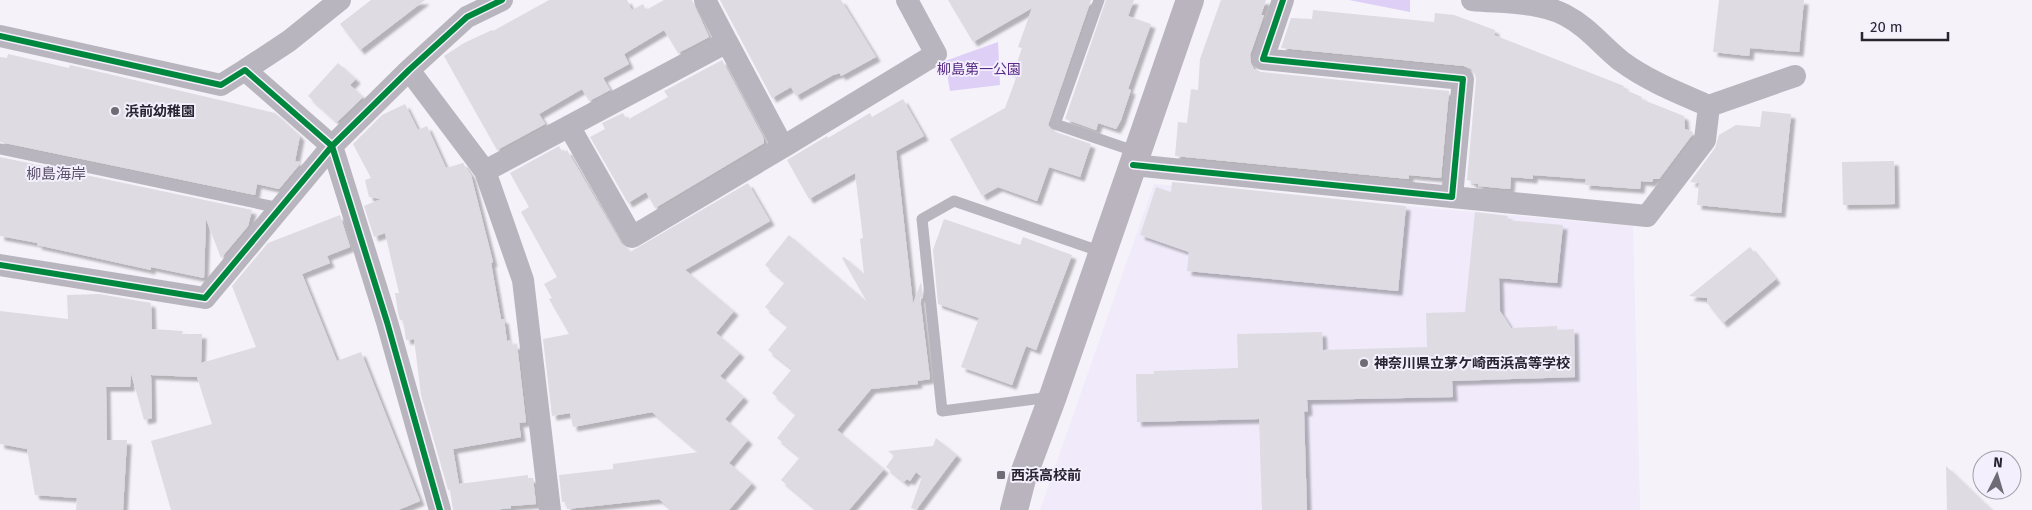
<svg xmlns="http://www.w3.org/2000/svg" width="2032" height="510" font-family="'Fira Sans','Noto Sans JP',sans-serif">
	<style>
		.built { fill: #f0eafa }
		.green { fill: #decff7 }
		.building { fill: #dedbe3; filter: url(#shadow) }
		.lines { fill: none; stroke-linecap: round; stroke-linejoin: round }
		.lane { stroke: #b9b5bf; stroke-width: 11 }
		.street { stroke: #b9b5bf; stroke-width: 22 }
		.secondary { stroke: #b9b4be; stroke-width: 28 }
		.cycleway-casing { stroke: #f4effc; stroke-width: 9 }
		.cycleway { stroke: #00873e; stroke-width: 6 }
		.poi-dot { fill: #706c76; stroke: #f4effc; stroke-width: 2 }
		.labels { text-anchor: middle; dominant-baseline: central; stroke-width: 4; stroke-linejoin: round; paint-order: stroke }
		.park-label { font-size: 14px; fill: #572c86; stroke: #f4effc }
		.poi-label { font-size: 14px; font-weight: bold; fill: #292430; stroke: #f4effc; text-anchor: start }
		.neighbourhood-label { font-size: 15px; fill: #5c526c; stroke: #f4effc }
	</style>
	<defs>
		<filter id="shadow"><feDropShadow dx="4.5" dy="4.5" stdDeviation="1" flood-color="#0004"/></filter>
	</defs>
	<rect width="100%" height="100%" fill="#f5f2f9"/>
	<!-- built -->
	<path class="built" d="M1154,184L1633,226L1640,510H1040Z"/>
	<!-- green -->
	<path class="green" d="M1349,0H1410V12Z
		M998,42L1000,85L950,91L945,61Z"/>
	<!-- building -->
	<path class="building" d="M371,0H425L360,50L340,24Z
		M549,0H627L632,10L643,4L646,10L664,0H692L709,37L678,53L664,30L624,54L629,64L603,78L610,90L589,101L582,89L539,114L545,124L497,150L444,56L464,43L492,30L493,31Z
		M720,0H841L876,57L841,76L840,73L833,75L796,96L791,87L772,98Z
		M948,0H1091L1048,125L1053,131L1091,144L1080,177L1049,167L1037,201L998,187L982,196L950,139L1005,108L1016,78L1012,77L1022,48L1018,47L1032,8L973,42Z
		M1106,0H1134L1128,16L1151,24L1128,89L1131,90L1121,120L1116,129L1098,123L1096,130L1065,119Z
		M1221,0H1266L1261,15H1264L1250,55L1251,63L1254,69L1261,72L1449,91L1441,178L1409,175V179L1175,156L1178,122L1187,123L1191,89L1198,90L1200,59Z
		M1719,0H1804L1799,52L1750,48L1749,56L1713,52Z
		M1313,10L1434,22L1435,13L1454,15L1495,30L1494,35L1624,86L1623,89L1642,97L1641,99L1684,116L1685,129L1693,132L1692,135L1659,179H1653L1652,182L1641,181L1640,189L1585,185L1586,179L1533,175V179L1511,177L1510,189L1478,186V184L1471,183V181L1467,180L1476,80L1475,74L1471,69L1464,66L1281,48L1291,18L1312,19Z
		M8,54L69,68L70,65L100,72L275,113L300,136L295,161L300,162L299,165L279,189L257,184L255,195L0,142V57L7,58Z
		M722,60L763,137L764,143L655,208L646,192L628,203L590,137L605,129L602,123L623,113L627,120L668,97L664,91Z
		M338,63L356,79L350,85L363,97L337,122L308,96Z
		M903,99L924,136L896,151L913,304L921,282L923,298L920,297L930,379L917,381L918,384L871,389L837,430L884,469L849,510H817L781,480L800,457L777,438L796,414L772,393L792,369L768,350L788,326L765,307L785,282L765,265L789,235L867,302L842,258L844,257L864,274L860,239L863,238L855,173L809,199L787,160L827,136L828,138L870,113L872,117Z
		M405,104L418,130L427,126L446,168L463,163L471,175L493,262L491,263L501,319H504L507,341L512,340V345L517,344L526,422L519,423L521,437L453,449L459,484L528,475V478H533L536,504L511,506V508L494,510H453L450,490H448L421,395L414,339L406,340L403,320H400L398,313L395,293H399L385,233L374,237L364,206L381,199L369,197L365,180L371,178L353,144L382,115Z
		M1762,111L1791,114L1781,213L1697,205L1699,183L1690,182L1715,148L1719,135L1736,125L1760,127Z
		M559,146L563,153L567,150L621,243L630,252L748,183L770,221L685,270L734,311L716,333L740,353L720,376L744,397L725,419L748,440L729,463L752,483L729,510H672L659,499L567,509L566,502H562L559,475L613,469V464L699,452L652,412L573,427L570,413L552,416L543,339L569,334L549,299L552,298L544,284L557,277L521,212L529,207L510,173Z
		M0,157L252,210L248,226L221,258L206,219L204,278L151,267V270L37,245L38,243L0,236Z
		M1894,161L1895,204L1843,205L1842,162Z
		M1172,182L1406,206L1398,291L1187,271L1189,252L1140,235L1156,187L1171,192Z
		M1475,212L1508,216L1507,220L1563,225L1557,283L1499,278L1500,311L1511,328L1557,326V330L1574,329L1575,377L1452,381L1453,397L1307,400L1308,411L1304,412L1307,510H1262L1259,419L1137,422L1136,374H1154V371L1238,368L1237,334L1322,332L1323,350L1427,347L1426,313L1465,312Z
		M340,215L350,247L327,256L330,263L302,274L337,361L361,352L420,501L398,510H171L151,441L212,424L197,377L151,375L152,418L144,420L131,373L130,387H106L107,440H127L123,510H76L77,498L35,495L27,449L0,444V311L68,319L67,295L99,294L151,303L152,329L183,331L182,334H202L201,363L256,347L232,286L268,243Z
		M944,219L1020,245L1023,237L1072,255L1036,350L1026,346L1012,385L961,367L979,318L938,304L933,250Z
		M1750,247L1776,279L1723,323L1707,303V298L1689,296Z
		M936,438L957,455L916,510L911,508L922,477L916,472L910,481L907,479L904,482L886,467L894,456L888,451L933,446Z
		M1946,466L1992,510H1947Z"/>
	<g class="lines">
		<!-- lane -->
		<path class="lane" d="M1099,0L1055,124L1137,152
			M0,149L280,208
			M1051,397L942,411L922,219L954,201L1102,252"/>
		<!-- street -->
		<path class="street" d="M0,36L221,85L245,70L332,146L387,322L440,510
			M727,42L783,147L936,54L907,0
			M245,70L289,41L340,0
			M409,70L485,171L523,280L550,510
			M1709,106L1795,76
			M569,126L632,237L783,147
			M1133,165L1452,197L1463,79L1263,59L1283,0
			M485,171L727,42L705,0
			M1452,197L1647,216L1705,140L1709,106C1679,93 1648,81 1621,61C1602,46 1588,27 1565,15C1538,1 1502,3 1472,0
			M0,265L205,298L332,146L409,70L467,17L502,0"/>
		<!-- secondary -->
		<path class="secondary" d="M1014,510L1022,479L1053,396L1190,0"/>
		<defs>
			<path id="cycleway" d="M0,36L221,85L245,70L332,146L387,322L440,510
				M1133,165L1452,197L1463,79L1263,59L1283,0
				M0,265L205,298L332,146L409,70L467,17L502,0"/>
		</defs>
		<!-- cycleway casing -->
		<use href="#cycleway" class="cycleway-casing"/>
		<!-- cycleway -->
		<use href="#cycleway" class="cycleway"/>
	</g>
	<!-- markers -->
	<g class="poi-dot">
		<circle cx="115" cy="111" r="5"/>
		<circle cx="1364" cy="363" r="5"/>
		<rect x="996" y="470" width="10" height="10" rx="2.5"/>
	</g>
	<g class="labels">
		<!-- park labels -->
		<g class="park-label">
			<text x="979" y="69">柳島第一公園</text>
		</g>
		<!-- poi labels -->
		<g class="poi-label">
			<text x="125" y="111">浜前幼稚園</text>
			<text x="1374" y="363">神奈川県立茅ケ崎西浜高等学校</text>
			<text x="1011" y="475">西浜高校前</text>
		</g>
		<!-- neighbourhood labels -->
		<g class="neighbourhood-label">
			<text x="56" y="174">柳島海岸</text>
		</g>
	</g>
	<!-- north arrow -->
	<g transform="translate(1997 475) rotate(5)"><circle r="24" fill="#f4effc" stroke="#a39eaa"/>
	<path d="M0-4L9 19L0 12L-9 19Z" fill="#706c76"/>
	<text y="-8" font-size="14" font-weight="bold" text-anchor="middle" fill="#292430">N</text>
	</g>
	<!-- scale -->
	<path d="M1862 32v8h86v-8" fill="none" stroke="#292430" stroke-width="2.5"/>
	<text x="1870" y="32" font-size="15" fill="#292430" stroke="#f4effc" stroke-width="4" paint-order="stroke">20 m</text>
</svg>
